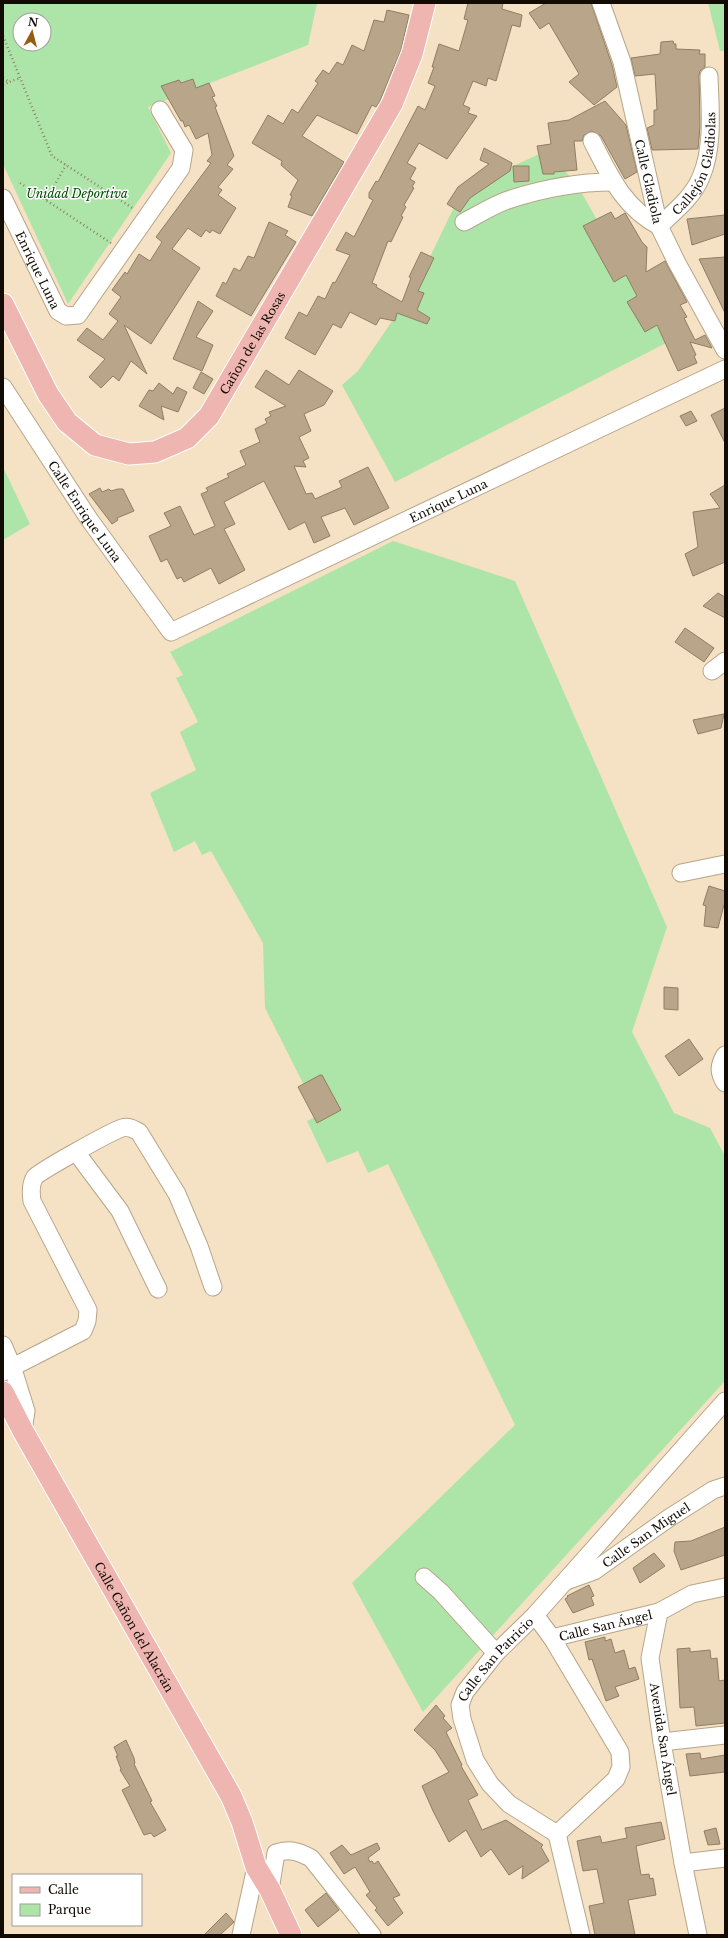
<svg xmlns="http://www.w3.org/2000/svg" width="728" height="1938" font-family="'Libre Baskerville',serif">
	<style>
		.green { fill: #ade5a9; fill-rule: evenodd }
		.building { fill: #b9a68a; stroke: #907e62 }
		.lines { fill: none; stroke-linecap: round; stroke-linejoin: round }
		.minor-casing { stroke: #b7a588; stroke-width: 19 }
		.major-casing { stroke: #fff; stroke-width: 23 }
		.path { stroke: #8d7f6b; stroke-width: 2.5; stroke-dasharray: 1 3; stroke-linecap: butt }
		.minor { stroke: #fff; stroke-width: 17 }
		.major { stroke: #eeb5b1; stroke-width: 21 }
		.labels { text-anchor: middle; dominant-baseline: central; stroke-width: 3; stroke-linejoin: round; paint-order: stroke }
		.street-label { font-size: 12px; fill: #120b03; stroke: #fff }
		.park-label { font-size: 12px; font-style: italic; fill: #004901; stroke: #fff }
	</style>
	<rect width="100%" height="100%" fill="#f5e1c3"/>
	<!-- green -->
	<path class="green" d="M3,3H317L308,45L148,107L171,153L68,304L3,164ZM20,20H44V44H20Z
		M708,3H725V51H720Z
		M548,150L579,188L666,343L395,482L342,385L358,371L416,286L455,205L513,166Z
		M3,467L30,524L3,540Z
		M393,541L515,581L667,927L632,1032L674,1113L710,1128L725,1156V1381L423,1712L352,1583L515,1425L388,1164L368,1173L358,1151L327,1163L307,1121L319,1115L265,1008L263,943L211,851L202,855L195,841L174,852L150,793L196,770L180,732L198,722L176,678L183,675L170,652Z"/>
	<!-- building -->
	<path class="building" d="M468,3H503L502,9L522,15L520,27L512,25L496,81L488,78L486,86L473,81L463,105L470,108L468,113L477,116L447,159L419,143L407,163L416,168L410,179L415,182L412,187L414,188L404,205L406,207L401,216L403,217L391,242L388,241L372,283L377,285L376,287L402,302L411,278L409,277L421,252L434,258L418,291L424,293L417,310L430,318L427,324L397,313L395,321L380,318L376,325L350,312L341,328L333,324L315,355L285,338L299,312L307,316L318,296L325,299L333,282L335,283L350,255L336,250L346,232L354,237L373,200L369,198V193L376,181L378,182L418,106L425,110L435,86L428,83L434,67H432L439,44L459,51L468,20L464,19Z
		M546,3H591L612,65L617,87L594,105L569,82L579,74L549,23L540,29L529,13Z
		M387,10L409,15L401,50L379,103L376,107L372,105L357,134L317,115L302,136L344,162L312,216L288,207L292,196L290,195L298,180L281,165L282,161L252,143L268,115L283,124L292,109L298,113L318,83L315,81L323,70L329,74L337,62L343,65L352,45L364,51L374,20L384,22Z
		M673,41L674,44H676V49L700,50L699,54H705V67L700,71L699,76L700,127L698,149L652,150L647,128L654,125V110H657L655,74L635,76L631,58L660,54L661,42Z
		M193,79L196,88L209,83L215,96L212,97L217,106L215,107L234,156L227,165L233,169L218,187L222,190L218,195L236,208L220,234L212,230L210,233L206,230L201,237L188,228L172,249L200,268L151,344L124,325L147,374L131,361L119,381L113,376L101,388L89,377L105,359L77,340L87,328L103,340L118,321L109,314L121,297L112,290L125,272L127,274L139,254L150,261L162,242L156,237L211,163L207,161L212,155L208,133L196,139L189,125L185,127L183,121H181L161,86L179,80L181,83Z
		M605,101L626,125L637,172L625,179L601,136L592,131L584,135L582,141H574L577,170L554,172V174H543L537,146L551,144L548,123L569,120Z
		M484,148L512,163L510,171L470,198L460,212L447,204L458,187L489,164L480,160Z
		M513,166H529V181L514,182Z
		M611,212L615,219L625,213L642,242L647,247L646,272L665,261L687,302L680,305L687,317L684,318L695,340L705,335L712,348L690,342L696,355L694,356L697,363L678,371L657,325L645,332L627,302L637,296L626,275L614,282L604,264L583,226Z
		M725,215V234L692,245L687,219Z
		M269,222L288,231L285,235L296,242L251,316L216,296L223,282L226,284L234,268L240,271L248,256L254,258Z
		M725,257V313L699,259Z
		M198,301L213,311L196,337L213,345L202,371L173,359Z
		M266,370L289,385L299,370L333,391L324,405L304,414L311,431L299,437L309,458L303,461L306,467L294,466L306,494L312,493L315,499L342,487L339,481L368,467L389,508L354,525L345,508L321,517L330,536L314,543L305,522L289,530L264,481L224,502L235,524L224,529L245,570L219,584L211,568L184,582L181,577L177,579L167,559L161,562L149,536L171,526L164,513L180,506L194,535L215,526L201,494L208,491L206,488L229,477L227,474L246,465L240,451L260,442L255,429L267,423L265,419L271,416L269,412L286,406L255,387Z
		M201,372L213,379L204,394L193,388Z
		M159,383L173,394L177,387L187,392L178,412L161,406L164,420L139,406L149,390L153,391Z
		M725,408V443L711,415Z
		M691,411L697,421L686,426L680,416Z
		M725,485V562L693,576L685,554L698,547L693,512L720,508L710,494Z
		M100,488L102,492L109,489L111,491L118,489H123L134,511L117,518L118,520L112,524L89,494Z
		M718,593L725,597V618L703,606Z
		M685,628L714,648L704,662L675,642Z
		M724,714L721,728L698,734L693,720Z
		M709,886L725,891V901L718,928L704,926L706,906L703,905Z
		M664,987L678,988V1010L664,1009Z
		M689,1039L703,1059L679,1076L665,1056Z
		M320,1075H322L341,1110L317,1123L298,1087Z
		M725,1527V1555L681,1570L674,1551L675,1542L691,1541Z
		M654,1553L665,1566L640,1583L633,1568Z
		M589,1585L594,1596L591,1597L594,1605L573,1613L565,1599L568,1597L567,1596Z
		M605,1637V1641L611,1639L615,1653L624,1650L629,1669L635,1667L639,1679L615,1687L619,1696L606,1701L592,1659L589,1660L585,1642Z
		M690,1648V1652L710,1650L711,1659L717,1658L719,1681L725,1680V1723L696,1726L694,1707L680,1708L677,1649Z
		M436,1705L445,1716L443,1718L452,1728L446,1732L462,1765L461,1766L478,1795L468,1800L482,1830L506,1820L543,1845L541,1847L549,1861L522,1879L523,1866L509,1875L491,1849L481,1857L466,1830L449,1842L433,1811L422,1786L449,1772L435,1750L414,1730Z
		M126,1740L134,1758L135,1763L134,1764L152,1801L150,1802L166,1830L154,1837L151,1833L144,1835L122,1790L130,1786L120,1770L121,1769L116,1756H118L114,1747Z
		M700,1753L701,1759L725,1755V1772L690,1776L686,1754Z
		M661,1822L665,1839L636,1846L641,1875L649,1874L650,1879L653,1878L656,1895L628,1900L635,1935H595L589,1906L604,1903L597,1869L583,1871L577,1841L600,1836L602,1843L627,1838L625,1828Z
		M716,1828L720,1844L708,1845L704,1831Z
		M377,1843L380,1849L368,1858L370,1862L372,1861L374,1864L378,1861L400,1895L393,1898L403,1913L388,1926L375,1910L377,1908L366,1895L370,1892L355,1867L344,1874L330,1853L342,1845L351,1855Z
		M326,1893L339,1910L318,1927L305,1910Z
		M226,1913L234,1922L220,1935H204Z"/>
	<g class="lines">
		<defs>
			<g id="minor">
				<path id="s1" d="M601,3L622,62L659,226L677,263L725,350"/>
				<path id="s2" d="M592,141C610,176 623,207 659,226C674,212 693,197 701,177C714,147 710,108 709,76"/>
				<path id="s3" d="M3,198L58,311L66,316L78,315L181,168L184,150L160,110"/>
				<path d="M464,222C478,215 493,205 508,200C541,189 578,182 613,182"/>
				<path id="s4" d="M3,387L89,519L171,632L725,369"/>
				<path d="M712,671L725,661"/>
				<path d="M681,873L725,864"/>
				<path d="M725,1055C719,1065 718,1072 725,1083"/>
				<path d="M76,1152L120,1211L158,1289"/>
				<path d="M3,1345L12,1366L26,1411L23,1431"/>
				<path d="M3,1372L83,1331L87,1321L88,1310L32,1201C31,1194 30,1184 35,1177C40,1171 112,1131 122,1128C129,1126 133,1129 139,1132L177,1194L199,1246L213,1287"/>
				<path d="M424,1577L441,1592L496,1653"/>
				<path id="s5" d="M566,1581L594,1571L669,1518L713,1490L725,1486"/>
				<path d="M535,1615L552,1638L620,1752L621,1767L616,1779L557,1834"/>
				<path id="s6" d="M552,1638L659,1612"/>
				<path d="M662,1742L725,1735"/>
				<path d="M683,1863L725,1858"/>
				<path d="M270,1890L276,1853C290,1848 299,1852 311,1858L372,1935"/>
				<path d="M241,1935L256,1867"/>
				<path id="s7" d="M581,1935L557,1834L509,1804L490,1784L475,1760L462,1719L460,1705L465,1692L496,1653L535,1615L725,1401"/>
				<path d="M698,1935L683,1863L662,1742L650,1658L659,1612L692,1594L725,1587"/>
			</g>
			<g id="major">
				<path id="s8" d="M3,304L48,394L67,422L95,445L129,454L155,452L187,438L209,416L392,104L412,54L425,3"/>
				<path id="s9" d="M3,1392L23,1431L231,1796L242,1822L256,1867L270,1890L291,1935"/>
			</g>
		</defs>
		<!-- minor casing -->
		<use href="#minor" class="minor-casing"/>
		<!-- major casing -->
		<use href="#major" class="major-casing"/>
		<!-- path -->
		<path class="path" d="M3,36L52,156L134,209
			M3,78L9,82L20,78
			M3,85L9,82
			M20,183L111,243
			M46,200L66,165"/>
		<!-- minor -->
		<use href="#minor" class="minor"/>
		<!-- major -->
		<use href="#major" class="major"/>
	</g>
	<g class="labels">
		<!-- street labels -->
		<g class="street-label">
			<text stroke="none"><textPath href="#s2" startOffset="186">Callejón Gladiolas</textPath></text>
			<text stroke="none"><textPath href="#s1" startOffset="185">Calle Gladiola</textPath></text>
			<text stroke="none"><textPath href="#s3" startOffset="80">Enrique Luna</textPath></text>
			<text stroke="none"><textPath href="#s8" startOffset="383">Cañon de las Rosas</textPath></text>
			<text stroke="none"><textPath href="#s4" startOffset="604">Enrique Luna</textPath></text>
			<text stroke="none"><textPath href="#s4" startOffset="149">Calle Enrique Luna</textPath></text>
			<text stroke="none"><textPath href="#s5" startOffset="93">Calle San Miguel</textPath></text>
			<text stroke="none"><textPath href="#s6" startOffset="55">Calle San Ángel</textPath></text>
			<text stroke="none"><textPath href="#s9" startOffset="269">Calle Cañon del Alacrán</textPath></text>
			<text stroke="none"><textPath href="#s7" startOffset="332">Calle San Patricio</textPath></text>
			<text transform="translate(663 1739) rotate(81)">Avenida San Ángel</text>
		</g>
		<!-- park labels -->
		<g class="park-label">
			<text x="77" y="193">Unidad Deportiva</text>
		</g>
	</g>
	<!-- border -->
	<rect width="728" height="1938" fill="none" stroke="#120b03" stroke-width="8"/>
	<!-- legend -->
	<rect x="12" y="1874" width="130" height="52" fill="#ffffff" stroke="#a09d9a"/>
	<rect x="20" y="1887" width="20" height="6" fill="#eeb5b1" stroke="#a09d9a"/>
	<text x="48" y="1894" font-size="12" fill="#120b03">Calle</text>
	<rect x="20" y="1904" width="20" height="12" fill="#ade5a9" stroke="#a09d9a"/>
	<text x="48" y="1914" font-size="12" fill="#120b03">Parque</text>
	<!-- north arrow -->
	<g transform="translate(32 32) rotate(7)"><circle r="19" fill="#ffffff" stroke="#a09d9a"/>
	<path d="M0-3L7 15L0 10L-7 15Z" fill="#945d16"/>
	<text y="-6" font-size="11" font-weight="bold" text-anchor="middle" fill="#120b03">N</text>
	</g>
</svg>
